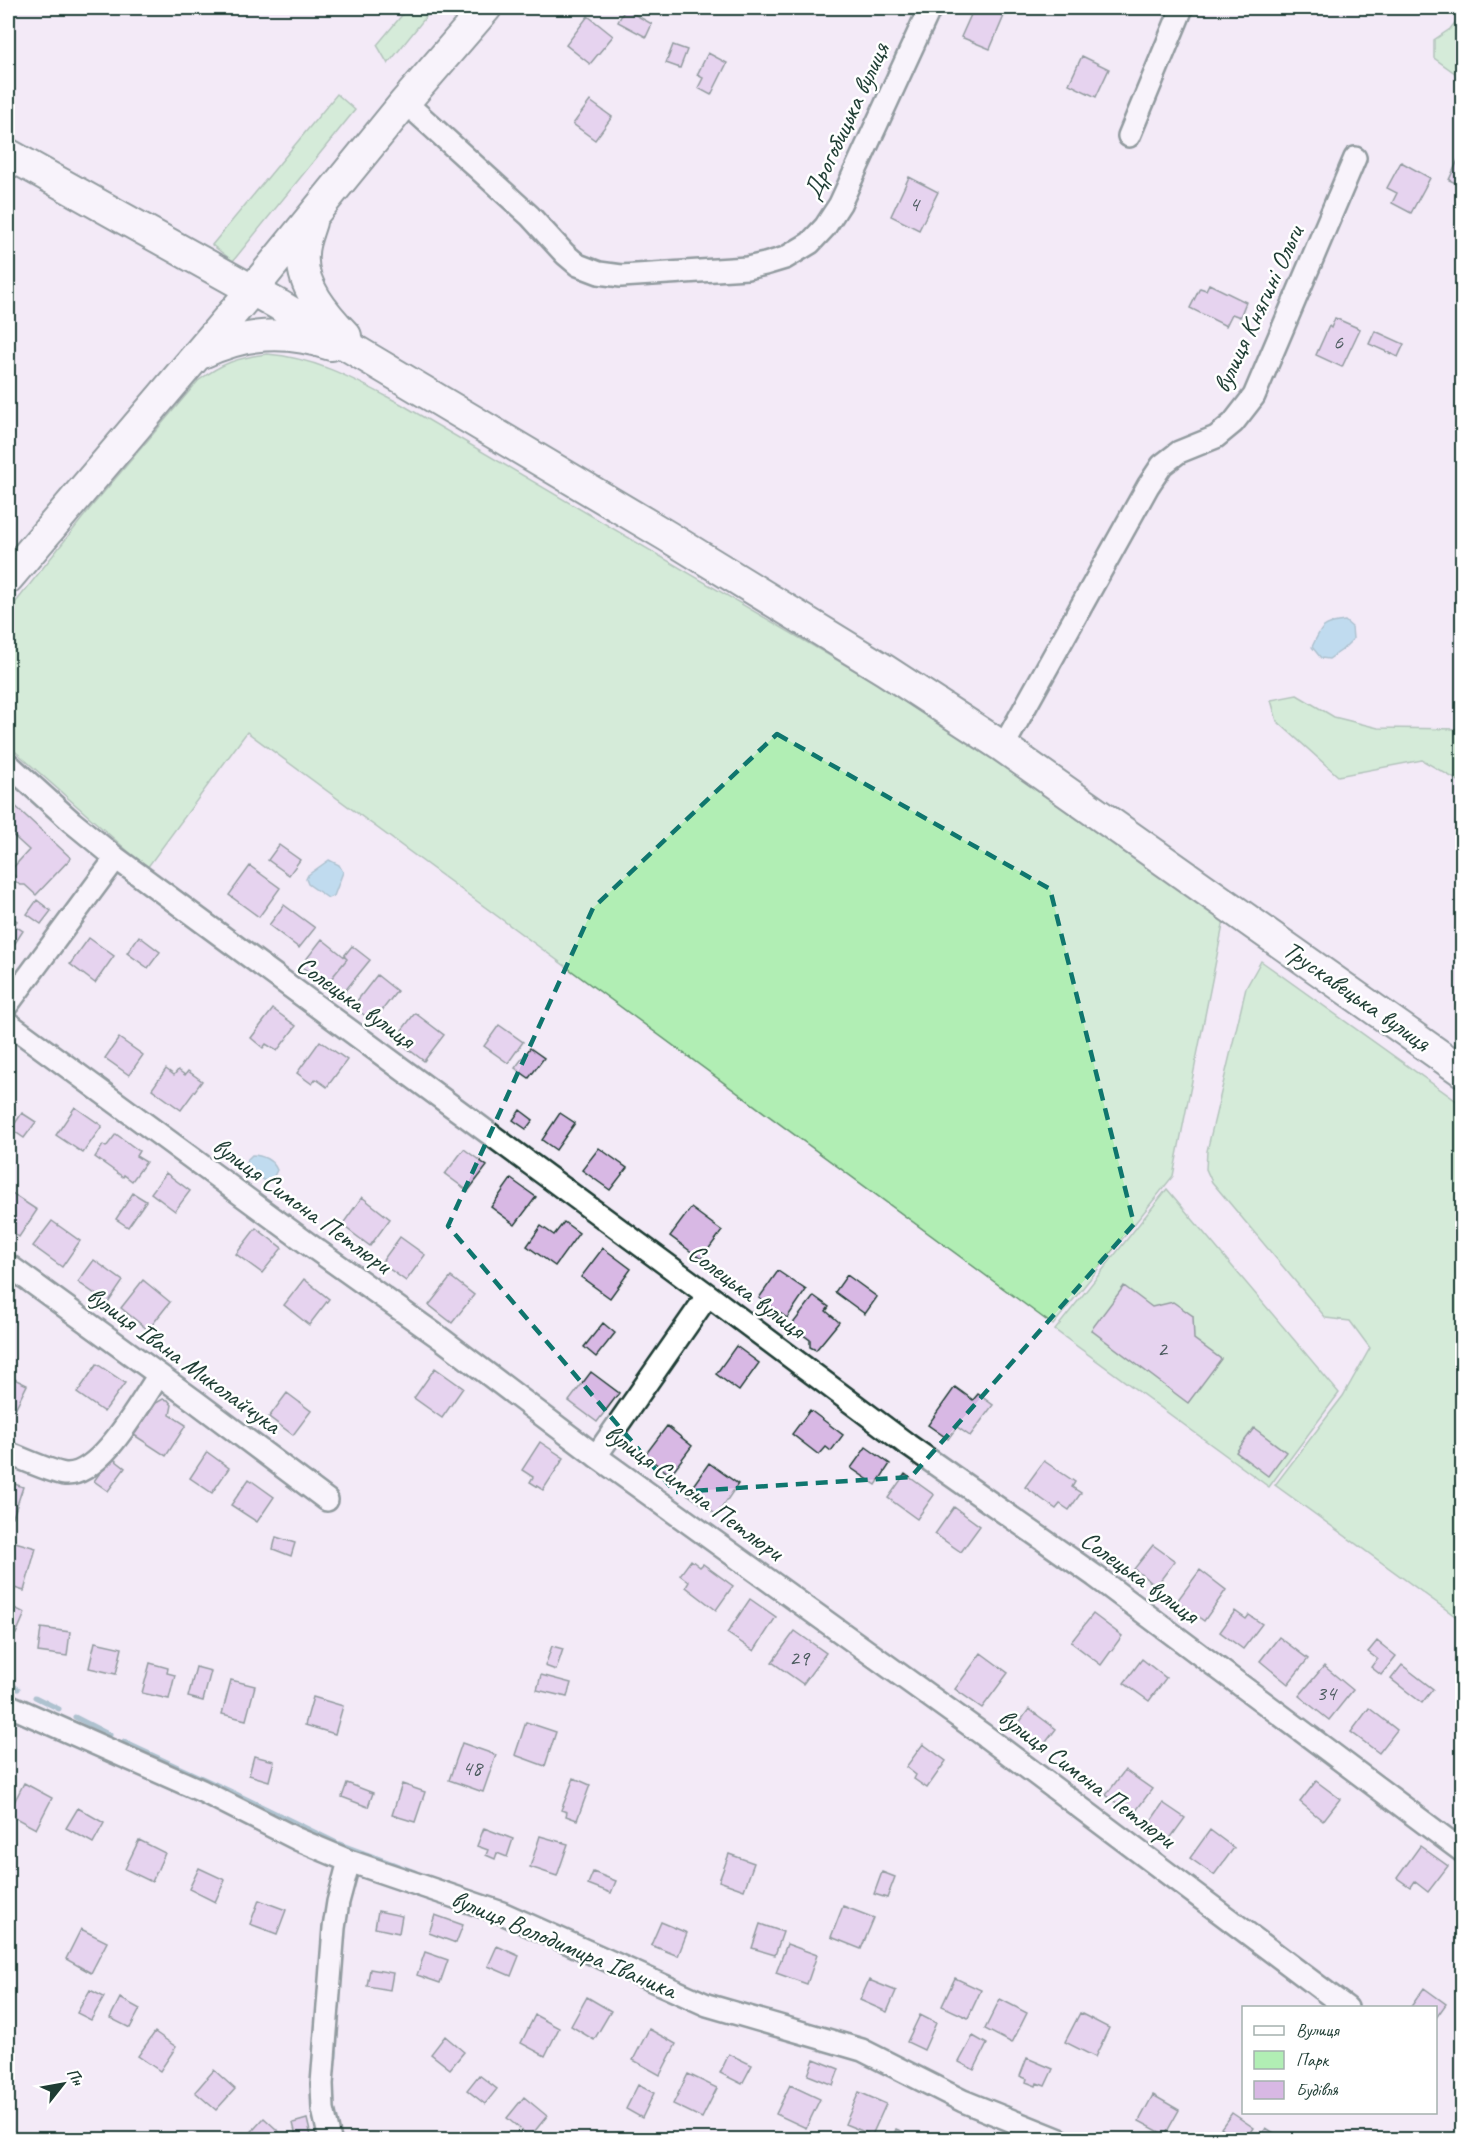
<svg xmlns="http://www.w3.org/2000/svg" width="1470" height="2147" font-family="Caveat,sans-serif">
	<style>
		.green { fill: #b1eeb4; stroke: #689674; stroke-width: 1.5 }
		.water { fill: #84cbe5; stroke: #5c929e; stroke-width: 1.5 }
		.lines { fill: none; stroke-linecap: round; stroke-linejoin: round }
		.stream { stroke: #5c929e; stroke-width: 5 }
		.building { fill: #d8b8e4; stroke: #1f3d34; stroke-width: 1.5 }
		.minor-casing { stroke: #1f3d34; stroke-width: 26 }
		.secondary-casing { stroke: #1f3d34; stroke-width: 34 }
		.minor { stroke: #fff; stroke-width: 21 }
		.secondary { stroke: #fff; stroke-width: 30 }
		.marked { fill: none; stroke: #0f766e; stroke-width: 4.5; stroke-dasharray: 12 8; stroke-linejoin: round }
		.labels { text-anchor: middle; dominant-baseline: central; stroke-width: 5; stroke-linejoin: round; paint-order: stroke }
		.number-label { font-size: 22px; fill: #4d5c60 }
		.street-label { font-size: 26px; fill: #1f3d34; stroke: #fff }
	</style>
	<rect width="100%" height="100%" fill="#f3eaf7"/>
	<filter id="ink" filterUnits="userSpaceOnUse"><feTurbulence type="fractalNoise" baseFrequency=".0167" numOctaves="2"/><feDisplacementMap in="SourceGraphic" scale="12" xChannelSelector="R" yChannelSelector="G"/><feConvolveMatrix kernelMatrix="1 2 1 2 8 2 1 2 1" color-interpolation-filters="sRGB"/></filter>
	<g filter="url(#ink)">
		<!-- green -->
		<path class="green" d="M408,8H433L388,64L377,45Z
			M1462,14V80L1459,76L1434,58V40L1450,29Z
			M337,94L355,110L233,261L212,245Z
			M267,354C318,358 357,381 401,404L956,730L1224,920L1173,1176L1053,1325L247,732L147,868L8,745V612L92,506L198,381C222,363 237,358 267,354Z
			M1297,695L1334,717L1378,728L1462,729V783L1422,760L1338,776L1277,721L1271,700Z
			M1261,961L1462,1105V1621L1275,1485L1343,1396L1370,1348L1350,1321L1326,1318L1212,1182L1206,1169L1207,1151L1246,988Z
			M1167,1189L1339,1393L1269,1487L1055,1330Z"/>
		<!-- water -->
		<path class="water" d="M1345,621L1352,627L1353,639L1342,650L1329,659L1321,658L1312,647C1321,627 1323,623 1345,621Z
			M329,860L339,865L343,872L334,896L328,898L308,884L306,879L308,875Z
			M252,1155C262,1155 273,1160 277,1170L271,1182L268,1183L245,1167L247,1160Z"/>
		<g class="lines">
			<!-- stream -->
			<path class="stream" d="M8,1683L18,1689
				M35,1697L59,1709
				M75,1717L110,1735
				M124,1742L230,1791L337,1843L415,1872
				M335,2058L336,2035"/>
		</g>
		<!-- building -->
		<path class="building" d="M974,8H985L1004,16L990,49L961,37Z
			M625,9L652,24L646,37L618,22Z
			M588,16L613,36L590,64L566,45Z
			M673,45L687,50L680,68L666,63Z
			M708,53L727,63L711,95L698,88L703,78L697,75Z
			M1082,56L1109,69L1096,97L1069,84Z
			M590,101L612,117L595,140L573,124Z
			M1459,158L1462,160V186L1449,180Z
			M1401,162L1430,178L1411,213L1392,203L1397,193L1387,188Z
			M909,177L938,192L919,230L891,216Z
			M1209,284L1246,302L1240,317L1232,314L1226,326L1190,308L1200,288L1206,290Z
			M1335,318L1360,329L1342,367L1316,355L1329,326L1331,328Z
			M1375,331L1404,344L1398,357L1369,344Z
			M12,803L71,858L36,895L25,885H20L15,881V876L10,871L29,850L8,831V808Z
			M279,845L300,860L289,875L268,860Z
			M250,866L280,888L259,917L229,895Z
			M37,900L51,911L41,924L27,914Z
			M284,905L315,928L299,948L269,925Z
			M8,914L17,921L14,925L23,931L8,954Z
			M139,936L160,952L148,968L127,953Z
			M89,938L114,956L95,983L70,964Z
			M322,939L347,959L326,985L301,966Z
			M352,946L370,960L340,997L326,985L347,959L344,956Z
			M377,975L397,991L373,1022L353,1006Z
			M273,1009L296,1026L277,1051L266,1044L263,1048L251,1038Z
			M415,1013L444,1035L424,1061L395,1039Z
			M499,1025L523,1042L508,1063L484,1046Z
			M119,1038L143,1055L129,1075L105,1058Z
			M320,1041L347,1060L327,1087L316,1079L312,1084L297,1073Z
			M530,1048L544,1058L529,1078L515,1068Z
			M166,1069L174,1075L178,1070L185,1075L188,1071L202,1081L181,1110L152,1089Z
			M75,1107L102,1126L83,1153L56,1135Z
			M520,1110L533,1120L526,1129L513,1120Z
			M22,1113L36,1122L24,1138L11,1129Z
			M560,1113L575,1123L556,1150L542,1140Z
			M116,1134L139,1151L136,1156L146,1162L132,1181L124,1175L123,1177L95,1157L103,1145L106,1147Z
			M599,1148L627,1168L610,1190L582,1170Z
			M464,1149L487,1166L468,1191L445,1174Z
			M166,1173L190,1191L175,1211L151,1193Z
			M511,1179L536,1197L515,1225L491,1207Z
			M8,1191L37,1210L19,1237L8,1229Z
			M133,1193L146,1201L128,1227L116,1219Z
			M362,1197L390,1219L370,1246L342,1225Z
			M691,1208L722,1231L701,1259L670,1236Z
			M52,1221L80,1241L62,1267L33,1246Z
			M564,1222L579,1233L555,1266L527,1246L541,1226L554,1235Z
			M256,1228L282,1248L262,1273L236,1254Z
			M400,1237L425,1255L406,1281L381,1263Z
			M603,1248L631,1269L610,1298L581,1277Z
			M94,1260L123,1281L108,1303L78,1282Z
			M778,1271L806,1290L787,1318L759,1298Z
			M847,1275L877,1297L865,1314L835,1292Z
			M451,1277L474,1295L452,1323L429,1305Z
			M304,1279L329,1299L309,1325L284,1305Z
			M143,1280L170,1302L148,1330L121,1308Z
			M1124,1286L1152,1307L1173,1302L1193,1316L1194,1339L1221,1359L1188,1403L1091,1330Z
			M814,1296L829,1307L826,1311L839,1322L816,1350L810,1347V1340L791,1326Z
			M603,1323L615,1333L596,1357L584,1347Z
			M736,1346L759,1363L739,1391L716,1374Z
			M97,1364L125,1383L104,1412L77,1393Z
			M435,1368L463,1388L442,1418L414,1398Z
			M591,1372L619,1393L597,1422L569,1401Z
			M8,1376L27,1385L15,1409L8,1406Z
			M955,1387L973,1400L978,1394L993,1405L970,1436L957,1427L948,1439L928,1425Z
			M287,1393L311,1411L293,1435L269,1417Z
			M163,1399L168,1400L172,1405L170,1415L186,1425L166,1456L134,1435L156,1403Z
			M810,1410L843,1435L831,1451L826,1447L819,1455L792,1434Z
			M667,1426L692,1446L670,1475L645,1455Z
			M1254,1428L1286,1452L1268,1476L1236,1452Z
			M540,1442L564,1458L543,1490L530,1482L533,1477L522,1470Z
			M866,1447L890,1464L876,1485L851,1468Z
			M207,1452L229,1468L212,1493L190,1478Z
			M111,1457L125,1468L108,1491L94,1481Z
			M1044,1461L1075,1482L1072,1487L1081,1493L1069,1510L1060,1504L1056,1509L1025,1487Z
			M709,1463L738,1484L717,1515L687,1494Z
			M905,1474L934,1495L917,1519L888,1498Z
			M249,1479L274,1497L257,1522L231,1505Z
			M9,1482L23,1487L13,1517L8,1515Z
			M954,1507L980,1526L961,1552L935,1534Z
			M276,1537L295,1543L291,1556L273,1549Z
			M8,1540L36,1548L24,1591L8,1586Z
			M1153,1545L1175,1561L1156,1586L1134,1569Z
			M691,1560L700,1567L703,1564L733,1586L716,1610L686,1587L689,1582L680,1575Z
			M1200,1570L1226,1590L1204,1621L1177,1601Z
			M750,1599L776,1617L754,1651L727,1633Z
			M8,1605L25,1613L16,1634L8,1630Z
			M1235,1611L1246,1619L1249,1615L1262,1624L1243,1649L1220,1632Z
			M1093,1614L1122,1636L1101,1665L1071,1642Z
			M41,1628L70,1632L67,1656L38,1652Z
			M795,1631L826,1653L803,1684L772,1662Z
			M1279,1637L1308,1659L1288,1684L1260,1661Z
			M1377,1641L1396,1656L1381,1675L1371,1667L1377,1659L1368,1652Z
			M95,1642L122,1648L116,1674L89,1668Z
			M552,1646L563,1649L556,1670L545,1666Z
			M981,1653L1008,1673L982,1708L955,1689Z
			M1142,1659L1166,1678L1149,1701L1124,1683Z
			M150,1663L168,1668L167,1673L175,1675L169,1699L142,1693Z
			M1402,1665L1433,1689L1422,1703L1391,1679Z
			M1324,1666L1353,1690L1329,1720L1299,1696Z
			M196,1667L211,1671L203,1701L188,1697Z
			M541,1675L571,1683L567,1697L537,1690Z
			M231,1680L255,1686L246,1720L222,1714Z
			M313,1697L343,1706L335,1734L305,1725Z
			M1369,1708L1397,1730L1379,1753L1351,1732Z
			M1029,1709L1056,1729L1040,1750L1014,1730Z
			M526,1722L556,1732L545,1766L515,1755Z
			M462,1743L496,1755L483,1792L449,1780Z
			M923,1744L946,1761L927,1788L914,1779L916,1775L906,1767Z
			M254,1756L274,1761L269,1781L249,1775Z
			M1125,1770L1152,1789L1133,1815L1106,1795Z
			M574,1778L590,1785L577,1820L566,1816L567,1812L561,1810Z
			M1316,1781L1340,1799L1323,1821L1300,1802Z
			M24,1783L52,1798L36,1829L8,1814Z
			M347,1783L373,1793L368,1807L342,1797Z
			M402,1784L425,1792L415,1822L392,1815Z
			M1163,1803L1185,1818L1169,1840L1148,1825Z
			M78,1808L104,1823L93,1843L66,1828Z
			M484,1828L513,1839L507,1857L497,1853L495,1859L486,1855L488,1850L477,1846Z
			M1210,1830L1234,1848L1214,1875L1190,1858Z
			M540,1836L568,1844L557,1876L530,1867Z
			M139,1840L165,1853L152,1882L125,1869Z
			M1420,1846L1448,1866L1428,1892L1414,1881L1410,1887L1397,1878Z
			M729,1854L754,1863L744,1890L719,1881Z
			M199,1868L225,1880L215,1902L189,1889Z
			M593,1872L616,1881L611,1893L588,1884Z
			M882,1872L895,1877L887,1898L874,1894Z
			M259,1900L286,1910L277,1934L250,1924Z
			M843,1906L874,1918L861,1949L831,1937Z
			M378,1911L402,1916L399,1933L375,1928Z
			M435,1915L463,1925L456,1943L429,1933Z
			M661,1922L687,1933L678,1956L651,1945Z
			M760,1924L783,1932L775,1955L752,1948Z
			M81,1929L107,1942L91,1973L66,1959Z
			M787,1944L817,1955L807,1984L776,1973Z
			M497,1946L519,1956L511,1976L488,1966Z
			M425,1952L448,1960L440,1983L417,1975Z
			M370,1969L393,1973L390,1990L367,1986Z
			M955,1978L981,1990L968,2018L942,2006Z
			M869,1980L896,1991L887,2012L860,2000Z
			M1424,1988L1446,2004L1436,2018V2008H1410Z
			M90,1990L104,1997L91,2020L77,2013Z
			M587,1997L611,2011L594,2040L571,2026Z
			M120,1998L140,2009L130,2028L110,2018Z
			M1000,1999L1027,2013L1012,2043L985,2029Z
			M1080,2013L1109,2028L1095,2057L1065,2042Z
			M535,2015L559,2028L545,2056L521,2043Z
			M920,2015L936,2023L924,2050L907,2042Z
			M649,2029L676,2044L660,2075L633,2060Z
			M155,2032L176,2047L160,2071L138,2056Z
			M445,2036L464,2052L450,2069L431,2054Z
			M973,2036L987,2044L974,2070L959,2062Z
			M729,2054L752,2065L742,2084L720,2073Z
			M1027,2058L1053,2069L1045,2086L1037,2083L1036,2086L1026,2082L1027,2079L1020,2076Z
			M814,2059L839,2069L833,2085L808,2075Z
			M214,2070L235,2089L216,2110L195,2092Z
			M688,2074L717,2088L702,2118L673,2104Z
			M479,2075L497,2089L485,2104L467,2090Z
			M638,2085L654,2093L642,2118L626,2109Z
			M790,2085L820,2099L806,2128L776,2114Z
			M859,2092L886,2104L872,2135L845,2124Z
			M1153,2095L1179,2110L1165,2135L1139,2121Z
			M524,2097L547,2116L530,2137L507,2118Z
			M1232,2113L1254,2128L1246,2140H1238L1221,2128Z
			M264,2118L288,2140H244Z
			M307,2119L312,2140H297L293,2123Z
			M1266,2128L1285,2140H1258Z
			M896,2129L922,2140H892Z
			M1201,2131L1217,2140H1196Z
			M566,2133L574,2140H560Z
			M668,2133L682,2140H665Z
			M195,2134L202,2140H190Z"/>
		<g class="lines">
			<defs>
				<path id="minor" d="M405,102L530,216L565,254L578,265L599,273L621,276L747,268L765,264L785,258L810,243L825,227L840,204L930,8
					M1129,136L1182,8
					M1003,747L1148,486L1162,465L1179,452L1216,437L1233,423L1254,396L1355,158
					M8,764L72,822L116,858L708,1295L908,1445L1095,1576L1462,1851
					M8,1004L116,858
					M8,1023L307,1243L443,1340L596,1456L985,1736L1347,2008
					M8,1265L195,1401L327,1500
					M8,1453C20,1458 54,1473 65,1474C101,1477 141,1401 159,1375
					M596,1456L708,1295
					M8,1705L202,1791L297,1839L349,1861L502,1913L707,2005L862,2050L963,2101L1060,2140
					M330,2140L323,2109L322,2084L334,1928L338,1902L349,1861"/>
				<path id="secondary" d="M8,154L279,305L667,536L885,670L1003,747L1462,1071
					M311,222C308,232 303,243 303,254C300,286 326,315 346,336
					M200,354C244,333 284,329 331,345
					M8,578L253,289L405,102L486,8"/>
			</defs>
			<!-- minor casing -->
			<use href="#minor" class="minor-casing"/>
			<!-- secondary casing -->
			<use href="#secondary" class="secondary-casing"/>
			<!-- minor -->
			<use href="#minor" class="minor"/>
			<!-- secondary -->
			<use href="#secondary" class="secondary"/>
		</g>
	</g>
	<!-- marked area -->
	<path d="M0 0H1470V2147H0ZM777,734L1050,889L1134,1224L911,1477L675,1492L448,1226L593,908Z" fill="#f3eaf7" fill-opacity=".55" fill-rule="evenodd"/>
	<path class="marked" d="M777,734L1050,889L1134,1224L911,1477L675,1492L448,1226L593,908Z"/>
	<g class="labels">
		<!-- number labels -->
		<g class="number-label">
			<text x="914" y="204">4</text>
			<text x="1338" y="342">6</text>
			<text x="1162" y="1349">2</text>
			<text x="799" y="1658">29</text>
			<text x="1326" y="1693">34</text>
			<text x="472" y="1768">48</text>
		</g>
		<!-- street labels -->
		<g class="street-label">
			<text transform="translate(846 121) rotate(-65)">Дрогобицька вулиця</text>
			<text transform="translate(1258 309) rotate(-65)">вулиця Княгині Ольги</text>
			<text transform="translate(1357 996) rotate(35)">Трускавецька вулиця</text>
			<text transform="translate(356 1002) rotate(36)">Солецька вулиця</text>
			<text transform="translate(302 1205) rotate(36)">вулиця Симона Петлюри</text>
			<text transform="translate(747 1291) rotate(37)">Солецька вулиця</text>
			<text transform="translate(184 1360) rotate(36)">вулиця Івана Миколайчука</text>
			<text transform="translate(694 1492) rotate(36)">вулиця Симона Петлюри</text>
			<text transform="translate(1140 1577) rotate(36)">Солецька вулиця</text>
			<text transform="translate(1087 1778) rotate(37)">вулиця Симона Петлюри</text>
			<text transform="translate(564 1944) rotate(23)">вулиця Володимира Іваника</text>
		</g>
	</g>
	<!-- margin -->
	<rect width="1470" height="2147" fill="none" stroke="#fff" stroke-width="30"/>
	<rect x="15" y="15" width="1440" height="2117" fill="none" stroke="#1f3d34" stroke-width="2" filter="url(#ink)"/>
	<!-- legend -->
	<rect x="1242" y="2006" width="195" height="108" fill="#ffffff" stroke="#a5b1ae" stroke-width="1.5"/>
	<rect x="1254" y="2026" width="30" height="9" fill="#ffffff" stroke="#a5b1ae" stroke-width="1.5"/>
	<text x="1296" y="2036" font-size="18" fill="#1f3d34">Вулиця</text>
	<rect x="1254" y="2051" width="30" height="18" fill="#b1eeb4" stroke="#a5b1ae" stroke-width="1.5"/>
	<text x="1296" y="2066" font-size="18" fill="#1f3d34">Парк</text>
	<rect x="1254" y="2081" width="30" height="18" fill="#d8b8e4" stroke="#a5b1ae" stroke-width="1.5"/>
	<text x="1296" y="2096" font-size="18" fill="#1f3d34">Будівля</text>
	<!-- north arrow -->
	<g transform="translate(63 2084) rotate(59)" stroke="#ffffff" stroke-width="4.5" paint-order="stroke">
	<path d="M0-4.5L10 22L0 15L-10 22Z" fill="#1f3d34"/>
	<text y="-9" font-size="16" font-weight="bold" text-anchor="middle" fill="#1f3d34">Пн</text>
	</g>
</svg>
